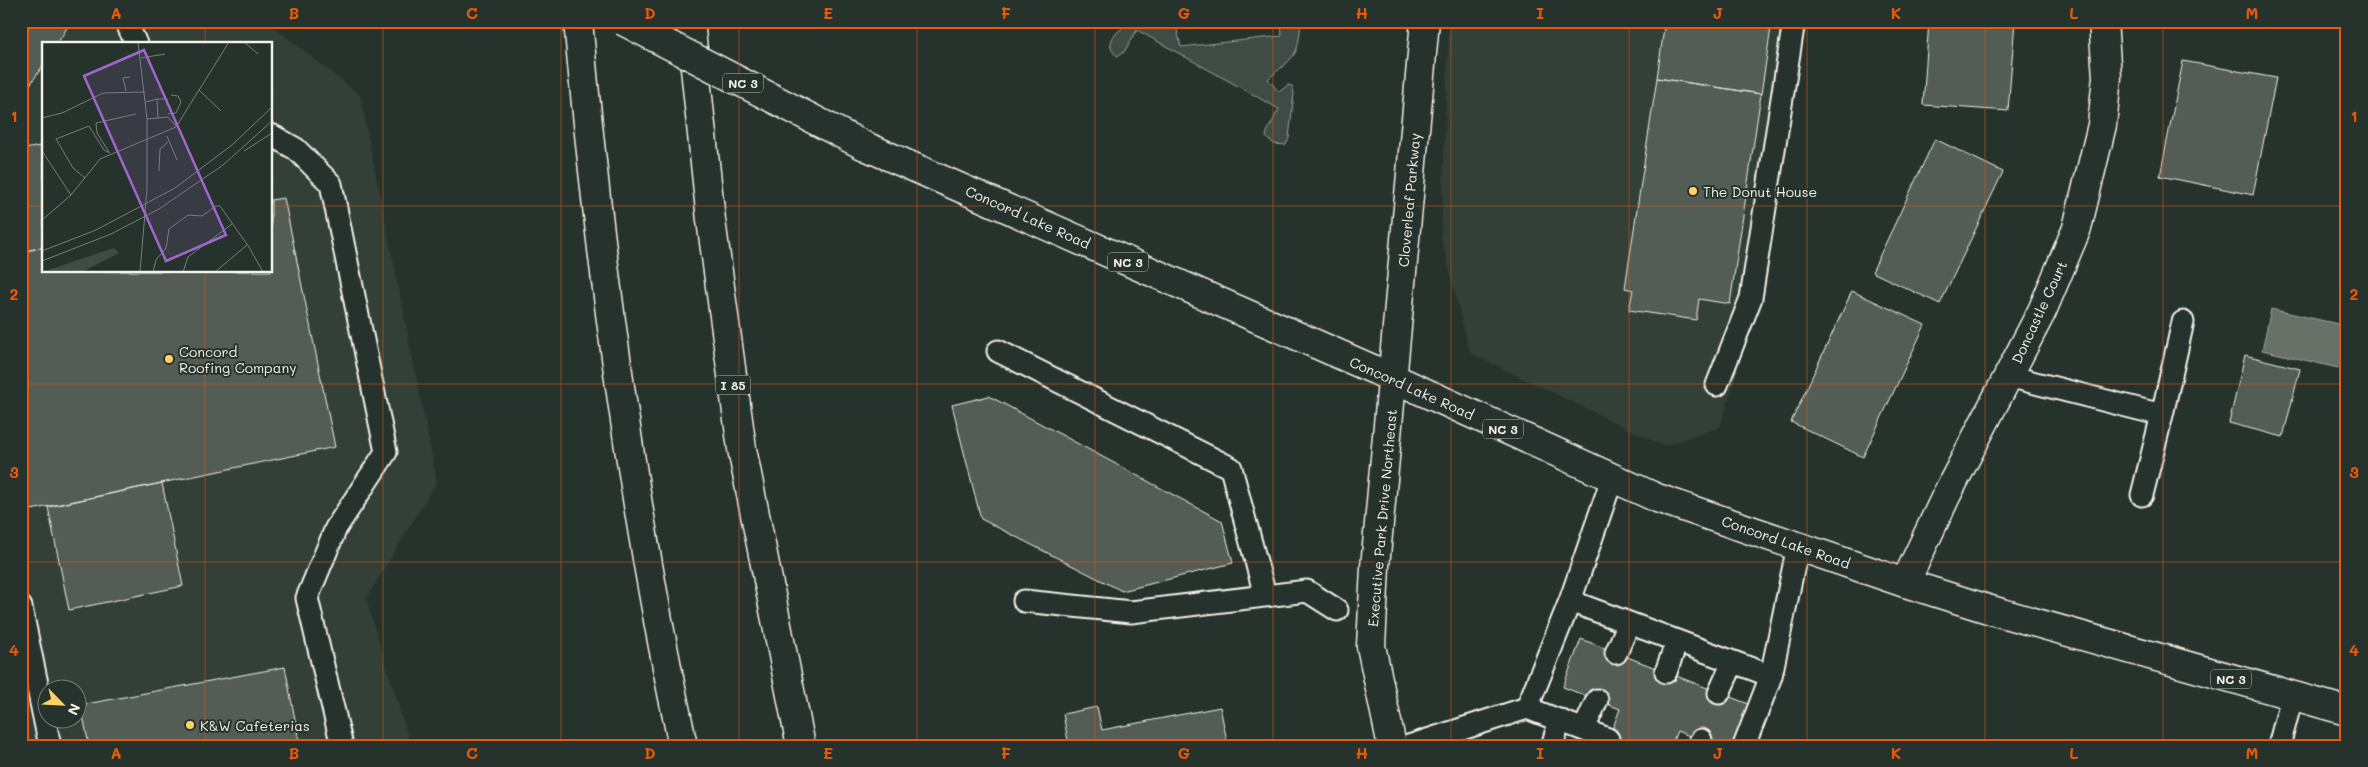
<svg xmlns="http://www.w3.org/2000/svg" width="2368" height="767" font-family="Mali,sans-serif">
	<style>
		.built { fill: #333f39; fill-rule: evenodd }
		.green { fill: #414b45; stroke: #9a9e96 }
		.water { fill: #676f68; stroke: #9fa39b }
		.building { fill: #525c55; stroke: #f4f1e8 }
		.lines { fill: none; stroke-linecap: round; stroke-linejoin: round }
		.service-casing { stroke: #f4f1e8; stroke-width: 25 }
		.minor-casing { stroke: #f4f1e8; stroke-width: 31 }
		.primary-casing { stroke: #f4f1e8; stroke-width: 31 }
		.motorway-casing { stroke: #f4f1e8; stroke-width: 31 }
		.service { stroke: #26332d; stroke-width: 21 }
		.minor { stroke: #26332d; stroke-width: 28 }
		.primary { stroke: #26332d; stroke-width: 28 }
		.motorway { stroke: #26332d; stroke-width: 28 }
		.primary-bridge-casing { stroke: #f4f1e8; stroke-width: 31; stroke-linecap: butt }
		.primary-bridge { stroke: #26332d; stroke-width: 28 }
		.grid { fill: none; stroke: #e8590c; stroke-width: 1; stroke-opacity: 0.55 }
		.poi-dot { fill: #ffd166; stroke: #26332d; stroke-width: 2 }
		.labels { text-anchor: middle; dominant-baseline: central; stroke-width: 4; stroke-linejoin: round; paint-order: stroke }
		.shield { fill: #26332d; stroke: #b6b8b0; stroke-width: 1 }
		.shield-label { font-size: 12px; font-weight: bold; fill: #f4f1e8 }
		.poi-label { font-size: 14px; fill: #f4f1e8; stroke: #26332d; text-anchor: start }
		.street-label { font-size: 14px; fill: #f4f1e8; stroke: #26332d }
		.inset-road { fill: none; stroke: #787f78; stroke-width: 1 }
		.view { fill: #9f67cb; fill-opacity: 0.15; stroke: #9f67cb; stroke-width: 2.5 }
		.inset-edge { fill: none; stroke: #f4f1e8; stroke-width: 2.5 }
		.neatline { fill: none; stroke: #e8590c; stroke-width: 2 }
		.grid-label { font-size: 16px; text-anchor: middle; font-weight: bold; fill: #e8590c }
	</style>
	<rect width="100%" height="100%" fill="#26332d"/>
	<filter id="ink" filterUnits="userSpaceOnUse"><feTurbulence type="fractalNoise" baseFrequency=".02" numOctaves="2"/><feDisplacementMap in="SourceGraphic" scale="10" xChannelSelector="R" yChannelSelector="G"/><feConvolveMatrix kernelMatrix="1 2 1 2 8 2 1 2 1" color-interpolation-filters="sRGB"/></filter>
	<g filter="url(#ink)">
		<!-- built -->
		<path class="built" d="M21,21H266L360,95L437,481L366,599L411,746H21ZM44,44H271V271H44ZM48,690H78V720H48Z
			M1449,21H1798L1759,303L1720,427L1664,446L1470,353L1441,237Z"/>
		<!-- green -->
		<path class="green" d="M1139,21H1175L1181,47L1282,36L1281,21H1301C1298,59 1295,55 1268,79L1279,92L1288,85L1292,86L1294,93L1289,138L1286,145L1274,144L1266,137L1267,132L1279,109L1137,30L1124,52L1117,56C1099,42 1124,23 1139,21Z"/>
		<!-- water -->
		<path class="water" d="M2271,309L2347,326V348L2342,369L2262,350Z"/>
		<!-- building -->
		<path class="building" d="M21,21H71L57,44H44V64L21,98Z
			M1665,21H1772L1761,94L1657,78Z
			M1929,21H2015L2008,111L1923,105Z
			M2192,21H2235L2192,25Z
			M2183,61L2276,78L2253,195L2160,176Z
			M1657,78L1761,94L1730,304L1699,299L1696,320L1629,310L1633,290L1625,288Z
			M1935,139L2003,172L1940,304L1872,272Z
			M44,145V247L21,252V150Z
			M284,198L335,447L31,510L21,462V252L44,247V271H271V200Z
			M1852,291L1925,325L1863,457L1791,422Z
			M2245,355L2300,369L2283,437L2229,423Z
			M989,396L1222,521L1233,563L1122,591L981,519L952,405Z
			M162,483L183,586L69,610L48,507Z
			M1581,639L1751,705L1735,746H1715L1677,731L1671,746H1606L1620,709L1563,687Z
			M285,667L300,746H89L81,705Z
			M1097,707L1102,730L1220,707L1228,746H1069L1063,714Z"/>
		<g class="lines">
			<defs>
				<path id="service" d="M126,21L136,44
					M271,135L296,149L331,184L386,452L336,528L307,598L342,746
					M998,351L1231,468L1265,595
					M2008,376L2162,415L2142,495
					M1717,385L1751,298L1794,21
					M2162,415L2183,322
					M1612,479L1570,601L1771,676L1798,546
					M1024,601L1131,612L1307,591L1337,610
					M21,607L50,746
					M1616,653L1629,623
					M1666,672L1677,641
					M1719,693L1733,662
					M1527,708L1608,739
					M1584,729L1597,700
					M1409,746L1527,708L1570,601
					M1552,746L1560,720
					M1698,746L1701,740
					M1744,746L1771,676
					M2279,746L2292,697"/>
				<path id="minor" d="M1905,583L1947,494L2042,311L2077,228L2102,125L2107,77L2103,21
					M1392,746L1371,646L1375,567L1425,21"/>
				<path id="primary" d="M863,145L1393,378L1657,498L1905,583L1991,610L2347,711"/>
				<path id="motorway" d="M578,21C600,264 632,507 683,746
					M690,21L711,220L742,449L801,746"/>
			</defs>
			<!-- service casing -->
			<use href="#service" class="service-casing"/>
			<!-- minor casing -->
			<use href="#minor" class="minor-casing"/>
			<!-- primary casing -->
			<use href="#primary" class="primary-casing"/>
			<!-- motorway casing -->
			<use href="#motorway" class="motorway-casing"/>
			<!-- service -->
			<use href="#service" class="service"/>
			<!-- minor -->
			<use href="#minor" class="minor"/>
			<!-- primary -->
			<use href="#primary" class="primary"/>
			<!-- motorway -->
			<use href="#motorway" class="motorway"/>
			<defs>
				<path id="primary-bridge" d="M623,21L863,145"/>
			</defs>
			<!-- primary-bridge casing -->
			<use href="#primary-bridge" class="primary-bridge-casing"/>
			<!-- primary-bridge -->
			<use href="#primary-bridge" class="primary-bridge"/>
		</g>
	</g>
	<!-- grid -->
	<path class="grid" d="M205,21V44M383,21V746M561,21V746M739,21V746M917,21V746M1095,21V746M1273,21V746M1451,21V746M1629,21V746M1807,21V746M1985,21V746M2163,21V746M21,206H44M271,206H2347M205,271V746M21,384H2347M21,562H2347"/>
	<!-- markers -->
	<g class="poi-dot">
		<circle cx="1693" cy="191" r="5"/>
		<circle cx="169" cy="359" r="5"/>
		<circle cx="190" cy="725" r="5"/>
	</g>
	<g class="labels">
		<!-- shield labels -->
		<g class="shield">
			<rect x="723" y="73.5" width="40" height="19" rx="4"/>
			<rect x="1108" y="252.5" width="40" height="19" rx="4"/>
			<rect x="715.5" y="375.5" width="35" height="19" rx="4"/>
			<rect x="1483" y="419.5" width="40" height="19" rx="4"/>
			<rect x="2211" y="669.5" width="40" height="19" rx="4"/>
		</g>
		<g class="shield-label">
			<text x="743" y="83">NC 3</text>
			<text x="1128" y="262">NC 3</text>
			<text x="733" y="385">I 85</text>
			<text x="1503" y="429">NC 3</text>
			<text x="2231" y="679">NC 3</text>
		</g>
		<!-- poi labels -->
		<g class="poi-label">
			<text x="1703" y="191">The Donut House</text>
			<text x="179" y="351">Concord<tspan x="179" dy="16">Roofing Company</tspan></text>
			<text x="200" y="725">K&amp;W Cafeterias</text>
		</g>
		<!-- street labels -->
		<g class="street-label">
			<text transform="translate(1409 200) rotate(-85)">Cloverleaf Parkway</text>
			<text transform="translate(1028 217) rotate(24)">Concord Lake Road</text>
			<text transform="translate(2039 312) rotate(-65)">Doncastle Court</text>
			<text transform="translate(1412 388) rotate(24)">Concord Lake Road</text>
			<text transform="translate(1382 518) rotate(-85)">Executive Park Drive Northeast</text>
			<text transform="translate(1786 542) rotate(19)">Concord Lake Road</text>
		</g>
	</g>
	<!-- overview -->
	<g transform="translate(42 42)">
		<rect width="230" height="230" fill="#26332d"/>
		<path d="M72,206L77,211L40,230H0Z" fill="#414b45"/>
		<path class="inset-road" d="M96,0L105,77V147L98,230M202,0L216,12M99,16L123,12M157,48L179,69M84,49L81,36L88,35M115,57H125V63M104,60L115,57L116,76L105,77M126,72L134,71L139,60L136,54L129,53M0,76L20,71L61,51L103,50M116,76L126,75L134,84M125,94L135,118M0,109L29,153M202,109L230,91M67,110L55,91L54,81L94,72M117,129L118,107L126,100M43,136L31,126L14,97L47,84L62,108L68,111M0,178L29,153L58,117L134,85L187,0M0,209L54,188L133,146L190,103L230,65M0,219L69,192L117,167L181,123L230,79M111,230L114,218L124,206L127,187L146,173L160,174L174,164H178L207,205L221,230M141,230L146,215L190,182M173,230L205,203"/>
		<path class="view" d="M102,8L184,193L124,219L42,34Z"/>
		<rect width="230" height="230" class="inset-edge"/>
	</g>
	<!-- margin -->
	<rect width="2368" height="767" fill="none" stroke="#26332d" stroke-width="55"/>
	<!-- north arrow -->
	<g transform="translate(62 704) rotate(114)"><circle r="24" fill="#26332d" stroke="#787f78"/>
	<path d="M0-4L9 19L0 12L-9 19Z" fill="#ffd166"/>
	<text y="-8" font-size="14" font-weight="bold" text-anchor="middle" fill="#f4f1e8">N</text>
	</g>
	<rect x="28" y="28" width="2312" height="712" class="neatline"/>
	<g class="grid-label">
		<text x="116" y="19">A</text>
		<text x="294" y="19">B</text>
		<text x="472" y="19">C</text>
		<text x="650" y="19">D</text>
		<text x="828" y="19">E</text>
		<text x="1006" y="19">F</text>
		<text x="1184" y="19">G</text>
		<text x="1362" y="19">H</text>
		<text x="1540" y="19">I</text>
		<text x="1718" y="19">J</text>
		<text x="1896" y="19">K</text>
		<text x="2074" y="19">L</text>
		<text x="2252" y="19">M</text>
		<text x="14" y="122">1</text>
		<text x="2354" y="122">1</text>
		<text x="14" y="300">2</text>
		<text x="2354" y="300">2</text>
		<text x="14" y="478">3</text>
		<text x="2354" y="478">3</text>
		<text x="14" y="656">4</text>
		<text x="2354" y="656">4</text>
		<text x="116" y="759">A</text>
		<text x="294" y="759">B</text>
		<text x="472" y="759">C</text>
		<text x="650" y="759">D</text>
		<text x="828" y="759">E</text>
		<text x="1006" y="759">F</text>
		<text x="1184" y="759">G</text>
		<text x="1362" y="759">H</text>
		<text x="1540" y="759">I</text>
		<text x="1718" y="759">J</text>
		<text x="1896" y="759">K</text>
		<text x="2074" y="759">L</text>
		<text x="2252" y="759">M</text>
	</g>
</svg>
